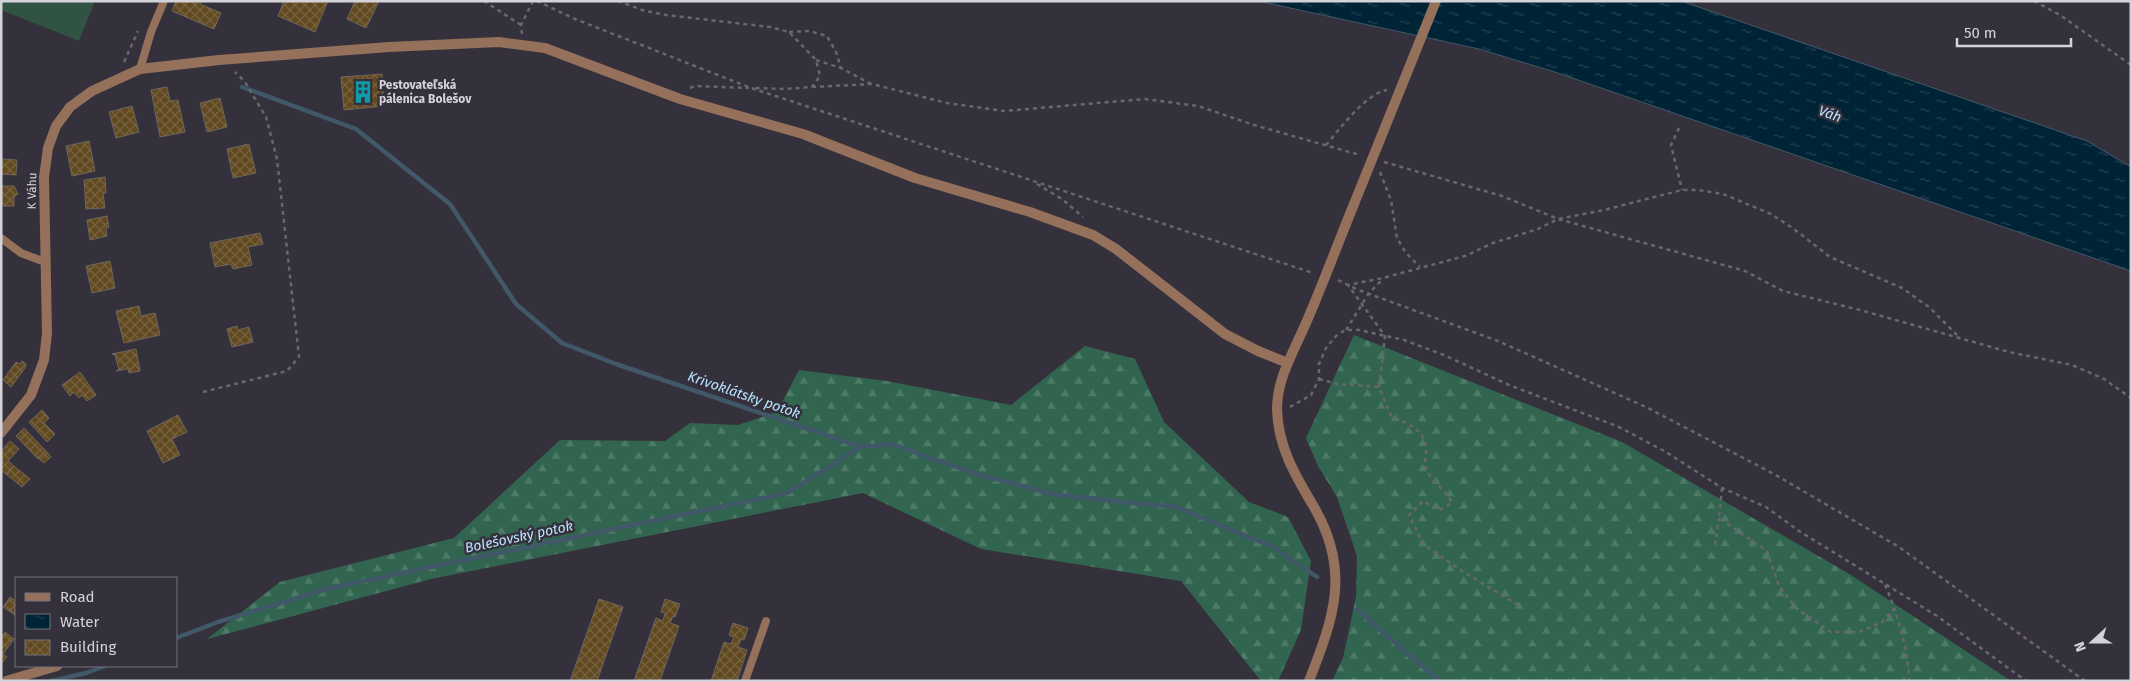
<svg xmlns="http://www.w3.org/2000/svg" width="2132" height="682" font-family="'Fira Sans',sans-serif">
	<style>
		.green { fill: #305343 }
		.forest { fill: url(#forest-firs) }
		.water { fill: url(#water-ripples); stroke: #405867 }
		.lines { fill: none; stroke-linecap: round; stroke-linejoin: round }
		.stream { stroke: #405867; stroke-width: 4.5 }
		.building { fill: url(#building-cross-hatch); stroke: #6e665b }
		.path { stroke: #69666f; stroke-width: 2.5; stroke-dasharray: 4 4; stroke-linecap: butt }
		.lane { stroke: #95705b; stroke-width: 8 }
		.street { stroke: #95705b; stroke-width: 10 }
		.street-bridge { stroke: #95705b; stroke-width: 10 }
		.labels { text-anchor: middle; dominant-baseline: central; stroke-width: 5; stroke-linejoin: round; paint-order: stroke }
		.poi-label { font-size: 12px; font-weight: bold; fill: #d5d3da; stroke: #35313c; text-anchor: start }
		.street-label { font-size: 12px; fill: #d5d3da; stroke: #35313c }
		.water-label { font-size: 14px; font-style: italic; fill: #b9e4ff; stroke: #35313c }
	</style>
	<defs>
		<pattern id="forest-firs" width="22" height="20" patternUnits="userSpaceOnUse" patternTransform="scale(1.25)"><rect width="22" height="20" fill="#31654f"/><path d="M5 1l3.5 6h-7zM16 11l3.5 6h-7z" fill="#4e7a68"/></pattern>
		<pattern id="water-ripples" width="26" height="14" patternUnits="userSpaceOnUse" patternTransform="scale(1.25)"><rect width="26" height="14" fill="#002436"/><path d="M2 4q2-2 4 0t4 0M15 11q2-2 4 0t4 0" fill="none" stroke="#244352"/></pattern>
		<pattern id="building-cross-hatch" width="8" height="8" patternUnits="userSpaceOnUse" patternTransform="scale(1.25)"><rect width="8" height="8" fill="#614920"/><path d="M0 0l8 8M0 8l8-8" fill="none" stroke="#776240"/></pattern>
	</defs>
	<rect width="100%" height="100%" fill="#35313c"/>
	<!-- green -->
	<path class="green" d="M1,1H95L79,41L1,10Z"/>
	<!-- forest -->
	<path class="forest" d="M1354,335L1622,442L1851,575L2011,681H1332L1343,658L1356,597L1357,556L1337,497L1318,466L1306,438Z
		M1085,346L1135,359L1164,422L1249,502L1288,517L1311,561L1301,630L1278,681H1261L1181,581L981,549L863,493L431,579L207,639L280,582L454,538L560,440L665,441L690,423L738,425L777,412L799,370L887,381L1011,405Z"/>
	<!-- water -->
	<path class="water" d="M1258,1H1681L2087,141L2131,167V271L1555,72L1479,49Z"/>
	<g class="lines">
		<!-- stream -->
		<path class="stream" d="M242,87L356,129L450,204L516,304L562,343L616,364L861,447L892,444L970,472L1052,494L1151,505L1174,506L1273,547L1317,577
			M1357,609L1411,657L1441,681
			M176,638L218,622L330,588L787,493L861,447
			M51,681L86,673L105,666"/>
	</g>
	<!-- building -->
	<path class="building" d="M176,1H201L200,4L221,13L214,29L172,11Z
		M284,1H328L315,32L278,16Z
		M355,1H379L366,28L347,19Z
		M382,74L384,106L344,110L341,77Z
		M167,87L170,101L178,100L185,132L160,137L151,90Z
		M220,98L227,127L207,132L200,103Z
		M132,106L139,132L116,138L109,112Z
		M89,141L95,171L72,176L66,146Z
		M249,144L256,173L233,178L227,149Z
		M2,159L17,160L16,175L1,174Z
		M105,177L106,193H103L105,208L86,209L84,180Z
		M1,186H14L18,194L14,197V206H1Z
		M107,216L109,227L106,228L107,236L90,240L87,220Z
		M260,233L263,244L248,247L252,265L233,269L231,264L215,267L210,243Z
		M110,261L115,288L92,293L86,266Z
		M139,306L141,316L155,313L160,335L124,343L116,311Z
		M237,326L238,330L249,327L253,342L232,347L227,329Z
		M136,349L140,371L129,373L128,369L116,371L119,370L115,355L112,354Z
		M22,361L26,364L25,368L11,387L3,380L16,362L20,364Z
		M80,372L96,395L87,401L82,395L79,398L74,392L70,396L62,385Z
		M42,410L49,418L44,423L55,434L47,442L29,422Z
		M178,415L187,432L172,439L180,455L163,463L147,431Z
		M24,428L46,451L38,459L16,436Z
		M10,441L19,449L8,461L14,466L7,475L1,470V451Z
		M46,451L51,457L44,463L38,458Z
		M14,466L30,479L22,487L7,475Z
		M10,597L16,601L15,615L3,607Z
		M599,599L623,607L597,681H570Z
		M665,599L680,604L675,617L673,616L670,623L679,626L660,681H634L656,618L663,621L665,613L661,612Z
		M733,623L748,628L744,640L741,639L738,647L747,650L737,681H711L724,642L731,644L734,637L729,635Z
		M5,632L14,639L3,654L7,657L1,664V637Z"/>
	<g class="lines">
		<!-- path -->
		<path class="path" d="M484,1L521,25
			M537,1L575,19L751,88L1313,273
			M618,1L645,11L666,15L770,27L789,32L816,60L820,76L812,87L784,89L755,88
			M2034,1L2060,15L2131,65
			M789,32L809,31L827,36L836,52L841,68L871,84
			M522,34L521,25L533,1
			M816,60L841,68
			M124,62L138,31
			M812,87L872,84L947,103L1004,111L1145,99L1198,106L1254,125L1360,155
			M690,88L695,86L749,88
			M1679,128L1671,145L1682,190
			M1326,145C1340,129 1365,94 1387,90
			M1384,162L1502,196L1558,219L1745,271L1783,291L1860,310L2009,352L2072,365L2104,379L2131,398
			M1380,172L1391,200L1397,238L1406,253L1420,267
			M1037,184L1062,199L1083,217
			M1338,280L1356,289L1498,341L1646,407L1774,474L1899,547L2085,681
			M1346,330L1369,293L1382,280
			M1319,379L1337,384L1379,387
			M203,392L287,371L299,357L277,159L266,117L245,82L235,72
			M1290,407L1311,395L1319,379V364L1326,348L1336,336L1345,330H1359L1404,340L1444,355L1509,385L1619,427L1666,452L1722,488L1766,507L1799,531L1937,616L2026,681
			M1722,488L1719,518L1767,551L1779,586L1796,608L1831,632H1859L1882,622L1894,609
			M1715,545L1719,518
			M1885,585C1897,611 1909,652 1909,681
			M1518,605L1459,569L1423,544L1409,515L1423,501L1439,510L1452,503C1446,489 1431,483 1426,468C1424,464 1426,457 1426,452C1427,430 1409,424 1391,416L1379,387L1385,336L1348,285L1383,278L1465,256L1493,243L1538,229L1558,219L1604,210L1682,190H1698L1723,194L1771,214L1794,229L1830,257L1902,288L1929,307L1958,336"/>
		<!-- lane -->
		<path class="lane" d="M140,69L151,32L164,1
			M1,238L21,253L45,262
			M745,681L766,621"/>
		<!-- street -->
		<path class="street" d="M1,433L31,395L44,360L47,333L44,177L48,148L56,126L70,107L92,91L140,69L219,60L389,47L499,42L545,48L680,99L803,134L915,178L1030,212L1093,235L1116,249L1225,334L1258,351L1288,363
			M6,681L57,666
			M1309,681C1334,617 1351,571 1314,507C1295,475 1278,447 1277,409C1277,378 1294,351 1306,323C1323,284 1338,243 1354,204"/>
		<!-- street-bridge -->
		<path class="street-bridge" d="M1354,204L1436,1"/>
	</g>
	<!-- icons -->
	<defs>
		<symbol id="building-bare" viewBox="-9 -9 18 18"><path d="M-4-6H4V6H1V3H-1V6H-4ZM-2.5-4.3h1.7v1.8h-1.7ZM.8-4.3h1.7v1.8H.8ZM-2.5-1h1.7V.8h-1.7ZM.8-1h1.7V.8H.8Z" fill="#0f9aa8" stroke="#35313c" stroke-width="2.5" paint-order="stroke"/></symbol>
	</defs>
	<g fill-rule="evenodd">
		<use href="#building-bare" x="347" y="76" width="32" height="32"/>
	</g>
	<g class="labels">
		<!-- poi labels -->
		<g class="poi-label">
			<text x="379" y="85">Pestovateľská<tspan x="379" dy="14">pálenica Bolešov</tspan></text>
		</g>
		<!-- street labels -->
		<g class="street-label">
			<text transform="translate(32 191) rotate(-89)">K Váhu</text>
		</g>
		<!-- water labels -->
		<g class="water-label">
			<text transform="translate(1830 114) rotate(20)">Váh</text>
			<text transform="translate(744 395) rotate(19)">Krivoklátsky potok</text>
			<text transform="translate(519 537) rotate(-12)">Bolešovský potok</text>
		</g>
	</g>
	<!-- border -->
	<rect width="2132" height="682" fill="none" stroke="#d5d3da" stroke-width="5"/>
	<!-- legend -->
	<rect x="15" y="577" width="162" height="90" fill="#35313c" stroke="#75727b"/>
	<rect x="25" y="593" width="25" height="8" fill="#95705b" stroke="#75727b"/>
	<text x="60" y="602" font-size="15" fill="#d5d3da">Road</text>
	<rect x="25" y="614" width="25" height="15" fill="url(#water-ripples)" stroke="#75727b"/>
	<text x="60" y="627" font-size="15" fill="#d5d3da">Water</text>
	<rect x="25" y="640" width="25" height="15" fill="url(#building-cross-hatch)" stroke="#75727b"/>
	<text x="60" y="652" font-size="15" fill="#d5d3da">Building</text>
	<!-- north arrow -->
	<g transform="translate(2092 642) rotate(249)" stroke="#35313c" stroke-width="4" paint-order="stroke">
	<path d="M0-4L9 19L0 12L-9 19Z" fill="#d5d3da"/>
	<text y="-8" font-size="14" font-weight="bold" text-anchor="middle" fill="#d5d3da">N</text>
	</g>
	<!-- scale -->
	<path d="M1957 38v8h114v-8" fill="none" stroke="#d5d3da" stroke-width="2.5"/>
	<text x="1964" y="38" font-size="15" fill="#d5d3da" stroke="#35313c" stroke-width="4" paint-order="stroke">50 m</text>
</svg>
